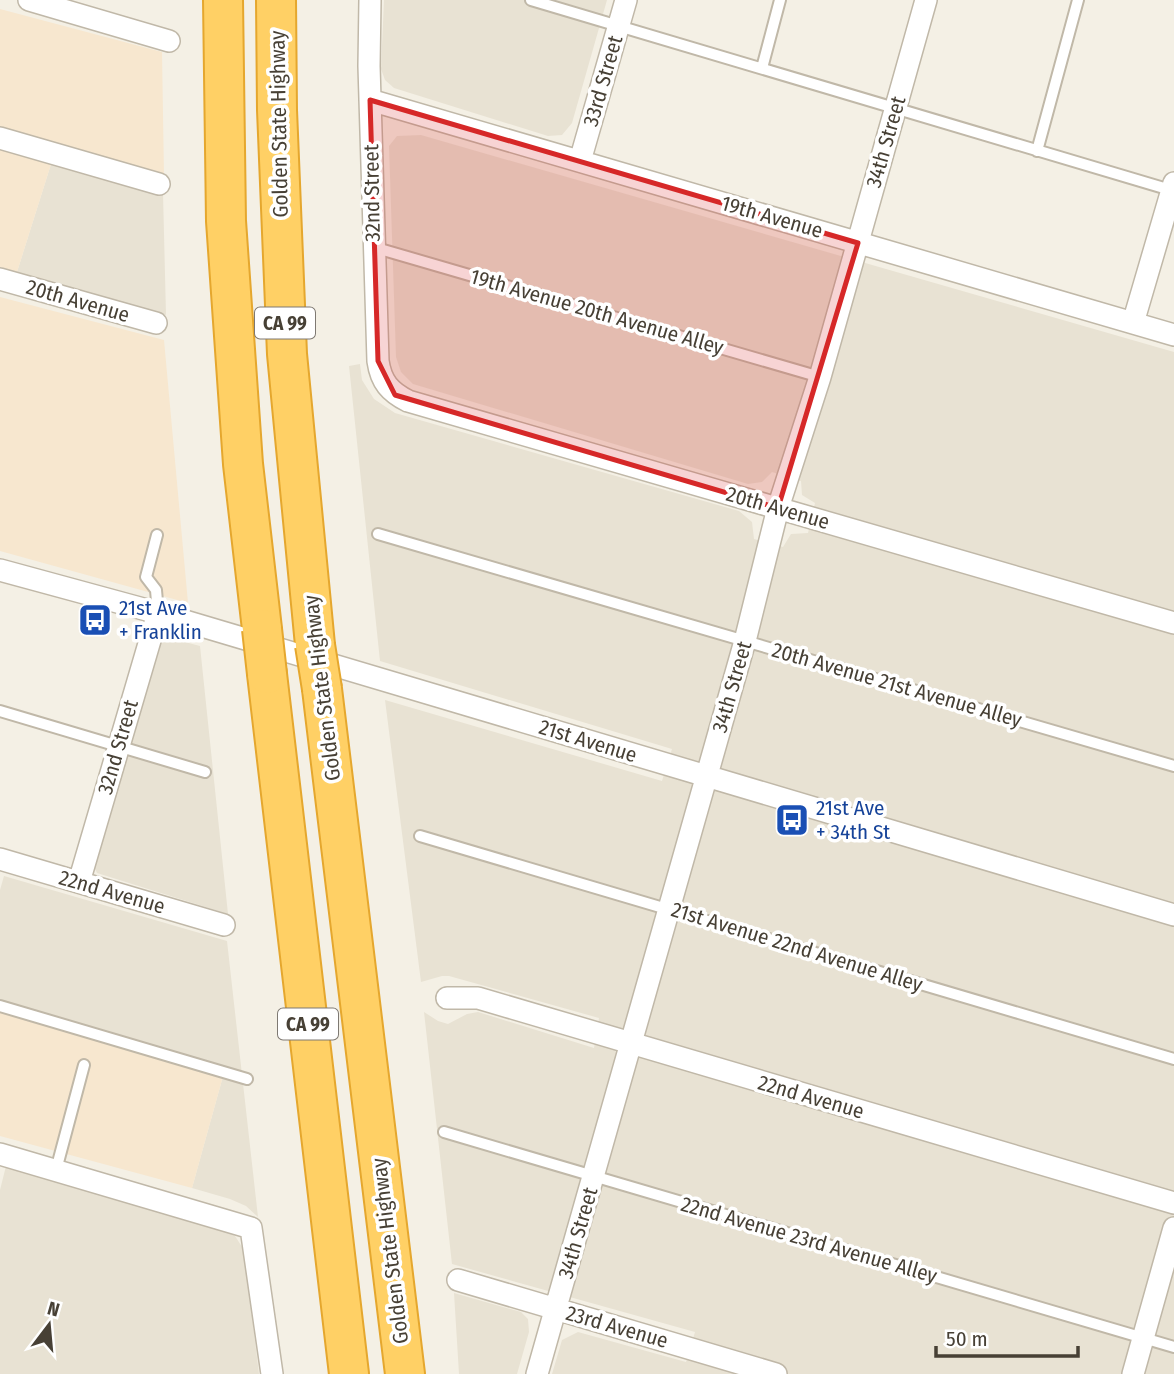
<svg xmlns="http://www.w3.org/2000/svg" width="1174" height="1374" font-family="'Fira Sans Condensed',sans-serif">
	<style>
		.residential { fill: #e8e2d3 }
		.commercial { fill: #f7e7cf }
		.lines { fill: none; stroke-linecap: round; stroke-linejoin: round }
		.lane-casing { stroke: #c0b8a8; stroke-width: 14 }
		.street-casing { stroke: #c0b8a8; stroke-width: 24 }
		.highway-casing { stroke: #e5a72e; stroke-width: 42 }
		.lane { stroke: #fff; stroke-width: 10 }
		.street { stroke: #fff; stroke-width: 21 }
		.highway { stroke: #ffd065; stroke-width: 38 }
		.highway-bridge-casing { stroke: #e5a72e; stroke-width: 42; stroke-linecap: butt }
		.highway-bridge { stroke: #ffd065; stroke-width: 38 }
		.marked { fill: #d62828; fill-opacity: 0.2; stroke: #d62828; stroke-width: 5; stroke-linejoin: round }
		.labels { text-anchor: middle; dominant-baseline: central; stroke-width: 7; stroke-linejoin: round; paint-order: stroke }
		.shield { fill: #fff; stroke: #7e7972; stroke-width: 2 }
		.shield-label { font-size: 19px; font-weight: bold; fill: #474035 }
		.street-label { font-size: 21px; fill: #474035; stroke: #fff }
		.transit-label { font-size: 21px; fill: #164399; stroke: #fff; text-anchor: start }
	</style>
	<rect width="100%" height="100%" fill="#f4f0e5"/>
	<!-- residential -->
	<path class="residential" d="M384,0H607L572,123L562,135L548,136L394,88L385,80L381,69Z
		M421,135L1174,352V1374H552L562,1340L578,1332L686,1362L695,1332L452,1264L424,1012L438,1021L448,1024L467,1014L478,1012L594,1048L599,1018L449,976H442L421,982L385,700L662,781L672,749L380,661L349,366L360,364L362,380L374,399L395,413L739,511L752,522L754,539L783,547L791,534L808,533L815,503L802,495L801,481L772,472L762,482L748,484L413,384L401,372L396,357L389,146L397,136Z
		M52,161L163,193L166,315L17,272Z
		M166,637L200,646L228,914L97,873L93,865L158,642Z
		M4,876L227,941L258,1217L246,1206L230,1199L192,1188L225,1069L0,1003V890Z
		M6,1166L221,1228L235,1236L244,1250L259,1374H0V1190Z
		M454,1293L521,1312L528,1319L529,1332L517,1374H459Z"/>
	<!-- commercial -->
	<path class="commercial" d="M0,9L162,52L164,176L0,127Z
		M0,145L52,161L17,272L0,267Z
		M0,297L164,340L188,603L0,551Z
		M0,1003L225,1069L192,1188L0,1136Z"/>
	<g class="lines">
		<defs>
			<path id="lane" d="M531,0L1174,191
				M762,68L780,0
				M1037,151L1078,0
				M373,247L820,377
				M378,534L1174,766
				M157,535L146,577L156,590L158,613
				M0,711L205,772
				M420,836L1174,1059
				M0,1006L247,1079
				M444,1132L1174,1347
				M56,1170L84,1065"/>
			<path id="street" d="M29,0L169,41
				M370,0L369,66L378,361C381,382 390,392 408,401L1174,623
				M370,100L1174,335
				M0,138L159,184
				M580,161L626,0
				M0,279L156,323
				M1133,323L1174,183
				M0,570L158,613L1174,915
				M0,859L224,925
				M79,882L158,613
				M447,998H478L1174,1203
				M0,1154L251,1228L272,1374
				M458,1280L776,1374
				M537,1374L745,641L778,508L820,377L926,0
				M1133,1374L1174,1228"/>
			<path id="highway" d="M223,0L226,221L243,464L262,629
				M276,0L277,110L287,354L315,645
				M267,674L349,1374
				M322,689L405,1374"/>
		</defs>
		<!-- lane casing -->
		<use href="#lane" class="lane-casing"/>
		<!-- street casing -->
		<use href="#street" class="street-casing"/>
		<!-- highway casing -->
		<use href="#highway" class="highway-casing"/>
		<!-- lane -->
		<use href="#lane" class="lane"/>
		<!-- street -->
		<use href="#street" class="street"/>
		<!-- highway -->
		<use href="#highway" class="highway"/>
		<defs>
			<path id="highway-bridge" d="M262,629L267,674
				M315,645L322,689"/>
		</defs>
		<!-- highway-bridge casing -->
		<use href="#highway-bridge" class="highway-bridge-casing"/>
		<!-- highway-bridge -->
		<use href="#highway-bridge" class="highway-bridge"/>
	</g>
	<!-- marked area -->
	<path class="marked" d="M370,100L858,243L778,508L395,395L378,361Z"/>
	<!-- icons -->
	<defs>
		<symbol id="bus-square" viewBox="-11 -11 22 22"><rect x="-9" y="-9" width="18" height="18" rx="4" fill="#1a4fb4" stroke="#fff"/><path d="M-5-6H5V4H4V6H2V4H-2V6H-4V4H-5ZM-3.5-4V0h7V-4ZM-3.5 1.2v1.5H-2V1.2ZM2 1.2v1.5H3.5V1.2Z" fill="#fff"/></symbol>
	</defs>
	<g fill-rule="evenodd">
		<use href="#bus-square" x="76" y="601" width="38" height="38"/>
		<use href="#bus-square" x="773" y="801" width="38" height="38"/>
	</g>
	<g class="labels">
		<!-- shield labels -->
		<g class="shield">
			<rect x="255" y="307.5" width="60" height="31" rx="5"/>
			<rect x="278" y="1008.5" width="60" height="31" rx="5"/>
		</g>
		<g class="shield-label">
			<text x="285" y="323">CA 99</text>
			<text x="308" y="1024">CA 99</text>
		</g>
		<!-- street labels -->
		<g class="street-label">
			<text transform="translate(603 81) rotate(-74)">33rd Street</text>
			<text transform="translate(279 124) rotate(-91)">Golden State Highway</text>
			<text transform="translate(886 142) rotate(-74)">34th Street</text>
			<text transform="translate(372 193) rotate(-91)">32nd Street</text>
			<text transform="translate(772 217) rotate(16)">19th Avenue</text>
			<text transform="translate(78 301) rotate(16)">20th Avenue</text>
			<text transform="translate(597 312) rotate(16)">19th Avenue 20th Avenue Alley</text>
			<text transform="translate(778 508) rotate(16)">20th Avenue</text>
			<text transform="translate(897 685) rotate(16)">20th Avenue 21st Avenue Alley</text>
			<text transform="translate(732 687) rotate(-74)">34th Street</text>
			<text transform="translate(322 688) rotate(-97)">Golden State Highway</text>
			<text transform="translate(588 741) rotate(17)">21st Avenue</text>
			<text transform="translate(118 747) rotate(-74)">32nd Street</text>
			<text transform="translate(112 892) rotate(16)">22nd Avenue</text>
			<text transform="translate(797 947) rotate(17)">21st Avenue 22nd Avenue Alley</text>
			<text transform="translate(811 1097) rotate(16)">22nd Avenue</text>
			<text transform="translate(578 1233) rotate(-74)">34th Street</text>
			<text transform="translate(809 1240) rotate(16)">22nd Avenue 23rd Avenue Alley</text>
			<text transform="translate(390 1251) rotate(-97)">Golden State Highway</text>
			<text transform="translate(617 1327) rotate(16)">23rd Avenue</text>
		</g>
		<!-- transit labels -->
		<g class="transit-label">
			<text x="119" y="608">21st Ave<tspan x="119" dy="24">+ Franklin</tspan></text>
			<text x="816" y="808">21st Ave<tspan x="816" dy="24">+ 34th St</tspan></text>
		</g>
	</g>
	<!-- north arrow -->
	<g transform="translate(49 1325) rotate(16)" stroke="#ffffff" stroke-width="5" paint-order="stroke">
	<path d="M0-5L12 26L0 18L-12 26Z" fill="#474035"/>
	<text y="-10" font-size="19" font-weight="bold" text-anchor="middle" fill="#474035">N</text>
	</g>
	<!-- scale -->
	<path d="M936 1346v10h142v-10" fill="none" stroke="#474035" stroke-width="3.5"/>
	<text x="946" y="1346" font-size="21" fill="#474035" stroke="#ffffff" stroke-width="5" paint-order="stroke">50 m</text>
</svg>
